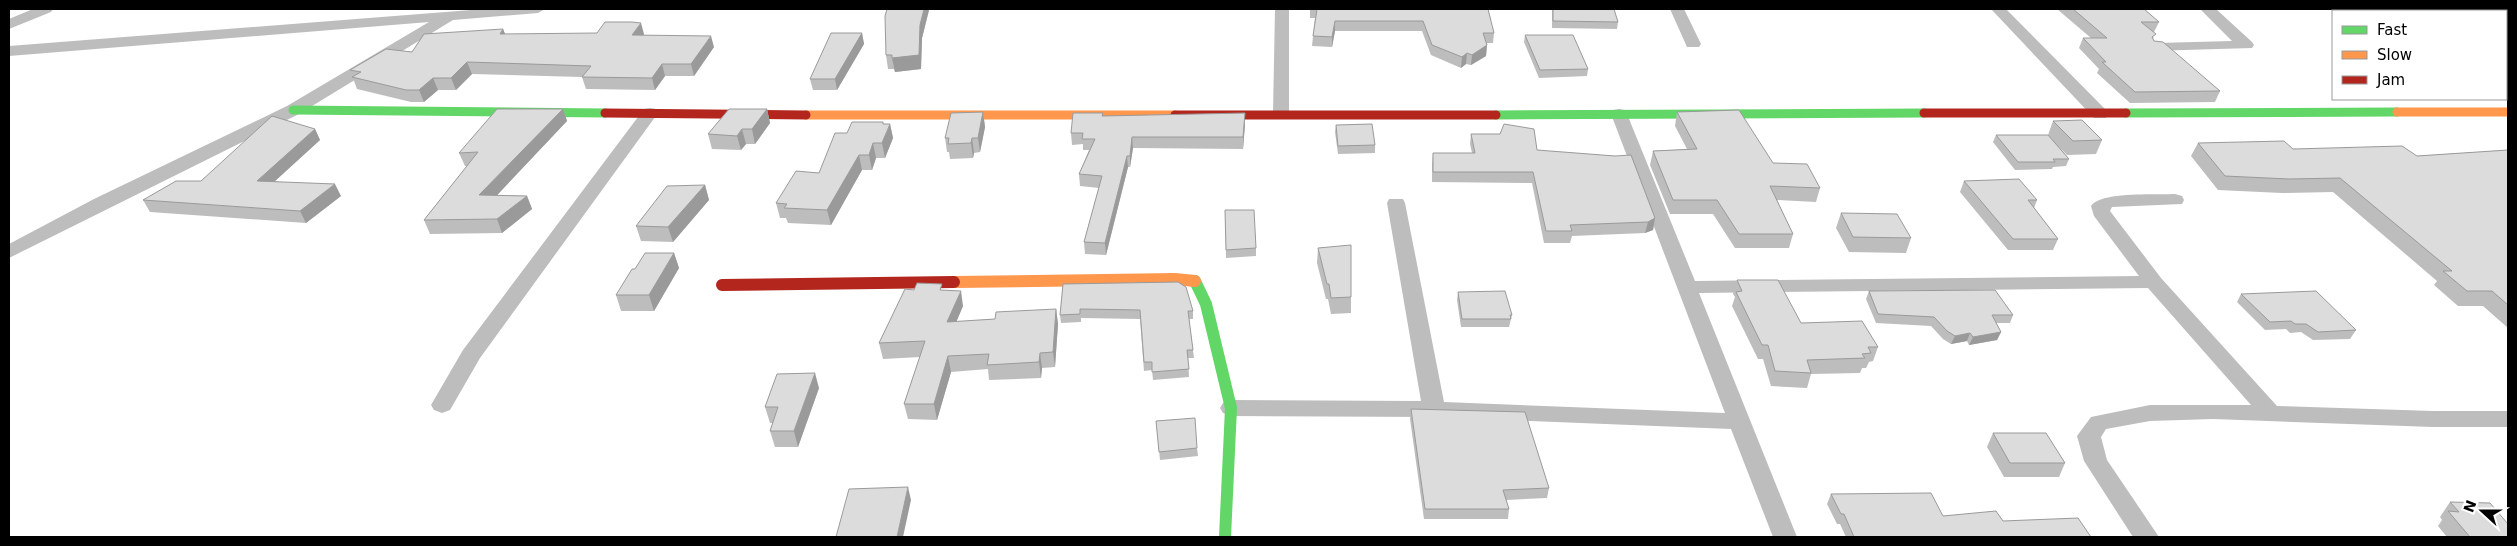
<svg xmlns="http://www.w3.org/2000/svg" width="2517" height="546" font-family="'DejaVu Sans',sans-serif">
	<style>
		.lines { fill: none; stroke-linecap: round; stroke-linejoin: round }
		.street { fill: #bdbdbd; fill-rule: evenodd }
		.fast-far1 { stroke: #63d668; stroke-width: 9 }
		.fast { stroke: #63d668; stroke-width: 12 }
		.slow-far1 { stroke: #ff974d; stroke-width: 9 }
		.slow { stroke: #ff974d; stroke-width: 12 }
		.jam-far1 { stroke: #b3261e; stroke-width: 9 }
		.jam { stroke: #b3261e; stroke-width: 12 }
		.wall { fill: #bdbdbd }
		.shaded-wall { fill: #9a9a9a }
		.building { fill: #dcdcdc; stroke: #9a9a9a }
	</style>
	<rect width="100%" height="100%" fill="#fff"/>
	<g class="lines">
		<!-- street -->
		<path class="street" d="M33,9H53L51,12L9,29V19Z
			M484,9H545L538,13L453,20L299,114L9,258V244L94,199L287,106L429,22L9,56V46Z
			M1275,9H1289V113L1287,117H1275L1273,113Z
			M1670,9H1684L1701,44L1699,47H1687Z
			M1991,9H2006L2106,110L2108,114L2106,118H2094Z
			M2200,9H2216L2252,42L2254,45L2252,48L2151,51L2149,48L2157,43L2232,41Z
			M650,108L656,109L658,113L480,358L450,410L442,413L434,410L431,405L463,350L644,109Z
			M1619,109L1625,110L1627,114L1695,281L2139,276L2094,216L2091,206C2101,191 2156,195 2175,194L2182,196L2184,200L2182,204L2112,207L2110,211L2161,278L2277,406L2433,411H2508V427H2433L2213,419L2150,421L2106,429L2101,437L2107,460L2159,537H2133L2084,461L2077,436L2091,417L2150,405H2251L2148,288L1699,293L1797,537H1773L1731,429L1434,417L1231,416L1223,413L1220,408L1223,403L1231,400L1421,401L1387,203L1389,199H1403L1405,203L1444,402L1725,413L1611,114L1613,110Z"/>
		<!-- fast-far1 -->
		<path class="fast-far1" d="M293,110L605,113
			M2126,113L2397,112
			M1496,115L1924,113"/>
		<!-- fast -->
		<path class="fast" d="M1195,281L1206,304L1231,408L1225,537"/>
		<!-- slow-far1 -->
		<path class="slow-far1" d="M2397,112H2508
			M806,115H1175"/>
		<!-- slow -->
		<path class="slow" d="M954,282L1175,279L1195,281"/>
		<!-- jam-far1 -->
		<path class="jam-far1" d="M605,113L806,115
			M1924,113H2126
			M1175,115H1496"/>
		<!-- jam -->
		<path class="jam" d="M722,285L954,282"/>
	</g>
	<!-- wall -->
	<path class="wall" d="M1310,9H1488L1494,33L1493,43H1486L1487,45L1486,56L1471,65L1466,64L1461,68L1431,55L1422,31H1335L1332,47L1312,46L1313,36L1315,18H1310Z
		M1552,9H1614L1618,22L1617,29L1552,28Z
		M2057,9H2144L2159,22L2154,32L2153,40L2154,41L2220,91L2215,102L2130,103L2097,73L2099,69L2079,48L2083,38H2091Z
		M929,10L922,38L921,69L895,72L894,69H888L886,55Z
		M503,29L505,34H644V35L714,47L694,76H665L655,90L586,89L582,77L472,74L456,90H438L424,102H411L357,89L350,70L412,52Z
		M862,33L864,44L837,90H813L810,79Z
		M1525,35L1588,69L1587,76L1539,78L1524,42Z
		M563,109L567,121L497,195L527,196L532,209L502,233L430,234L424,220L467,166H465L459,153Z
		M767,109L770,123L755,144H746L741,150L712,149L708,134Z
		M983,112L985,127L980,152L974,153L973,158L950,159L949,152H947L945,138Z
		M1677,112L1820,188L1816,202L1777,200L1793,234L1789,248H1735L1713,214H1670L1650,165L1653,151L1687,149L1675,126Z
		M1103,113V116L1245,124L1243,149L1133,148L1130,167H1128L1106,255L1085,254L1084,242L1099,188L1080,186L1079,174L1089,150H1083V144L1072,145L1071,133Z
		M2053,121L2102,140L2096,154L2067,155L2059,147L2069,159L2066,166L2053,167L2052,169L2015,170L1993,142L1996,135H2048Z
		M884,124H890L893,138L885,158H876L872,170H862L831,225L788,223L786,218H780L776,203L819,173L847,133Z
		M1336,125L1375,145V153L1338,154L1335,132Z
		M315,129L320,140L275,181L341,196L306,223L150,212L143,200L201,181Z
		M1471,134L1537,150L1655,218L1653,230L1645,233L1572,236L1570,243H1544L1532,183L1432,182V164L1433,153H1472L1470,144Z
		M2198,143L2417,156L2508,150V328L2483,306H2458L2434,285L2437,281L2333,192L2282,193L2218,190L2191,156Z
		M1964,181L2037,200L2034,208L2058,239L2053,250H2008L1960,192Z
		M705,185L709,200L673,242L641,241L636,226Z
		M1225,210L1256,248V256L1226,258Z
		M1841,213L1911,238L1906,253L1849,252L1836,228Z
		M1318,248L1351,297V313L1331,314L1328,299H1326L1317,263Z
		M674,253L679,268L654,311H621L616,295L635,269Z
		M1737,280L1801,323L1878,347L1873,361L1869,362L1866,368H1862L1860,373L1811,374L1807,388L1771,386L1763,359H1758L1732,306L1735,297L1733,294Z
		M1063,284L1193,311V319H1189L1194,358H1188L1189,377L1153,380L1152,370L1144,371L1140,319L1081,318V322L1061,323L1060,315Z
		M914,290H943L963,306L956,322L995,319L1056,309L1058,324L1055,367L1042,368L1041,378L989,380L988,369L951,372L937,420L908,419L904,404L920,357L883,359L879,343Z
		M1869,291L2013,315L2010,323H1996L2001,332L1997,340L1969,345L1967,341L1951,344L1943,339L1931,326L1876,323L1866,299Z
		M1458,292L1512,315L1509,327H1461L1457,300Z
		M2241,294L2356,330L2350,339L2313,340L2301,332L2290,333L2286,329L2265,330L2237,302Z
		M819,388L798,447H775L770,431L773,423H770L765,407Z
		M1411,409L1549,488L1547,498L1506,500L1509,509L1508,519H1424L1410,419Z
		M1156,421L1197,448L1198,456L1160,460Z
		M1993,433L2065,463L2059,477H2004L1987,447Z
		M1831,494L1943,516L2003,521L2091,537H1846L1840,524H1837L1827,504Z
		M2450,502L2508,537H2447L2438,526L2442,520L2440,517Z"/>
	<!-- shaded-wall -->
	<path class="shaded-wall" d="M924,9H929V10L922,38L921,69L895,72L892,58L920,25Z
		M1335,21V31L1332,47V37Z
		M641,23L644,34L636,47L632,35Z
		M503,29L508,41L500,34Z
		M862,33L864,44L837,90L835,79Z
		M711,36L714,47L694,76L691,64Z
		M1487,45L1486,56L1471,65L1472,55Z
		M1467,53L1466,64L1461,68L1462,57Z
		M467,62L472,74L456,90L451,78Z
		M662,64L665,76L655,90L652,78Z
		M433,78L438,90L424,102L419,90Z
		M563,109L567,121L485,208L479,195Z
		M767,109L770,123L755,144L752,129Z
		M983,112L985,127L980,152L978,138Z
		M1245,113V124L1243,149V137Z
		M883,122L886,135L890,124L893,138L885,158L882,143Z
		M315,129L320,140L263,192L257,181Z
		M742,129L746,144L741,150L737,136Z
		M1132,137L1133,148L1130,167V156Z
		M972,138L974,153L973,158L971,143Z
		M873,143L876,158L872,170L869,155Z
		M859,155L862,170L831,225L827,210Z
		M1127,156L1128,167L1106,255L1105,243Z
		M335,184L341,196L306,223L300,211Z
		M705,185L709,200L673,242L668,227Z
		M527,196L532,209L502,233L497,219Z
		M1655,218L1653,230L1645,233L1648,222Z
		M674,253L679,268L654,311L649,295Z
		M961,291L963,306L950,337L947,322Z
		M1056,309L1058,324L1055,367L1053,352Z
		M2001,332L1997,340L1969,345L1973,337Z
		M1970,333L1967,341L1951,344L1955,336Z
		M1040,353L1042,368L1041,378L1039,362Z
		M948,356L951,372L937,420L934,404Z
		M815,373L819,388L798,447L794,431Z
		M908,487L911,500L903,537H897Z"/>
	<!-- building -->
	<path class="building" d="M887,9H924L920,25L919,55L892,58V55H886L885,16Z
		M1317,9H1488L1494,33H1483L1487,45L1472,55L1467,53L1462,57L1432,45L1423,21H1335L1332,37L1313,36Z
		M1553,9H1614L1618,22L1553,21Z
		M2073,9H2144L2159,22H2141L2156,34L2152,37L2154,41L2163,42L2220,91L2135,92L2102,62H2106L2083,38H2107Z
		M605,22H632L641,23L632,35L711,36L691,64H662L652,78L582,77L591,66L467,62L451,78H433L419,90H406L352,77L361,72L350,70L386,49L412,52L424,34L503,29L500,34L597,33Z
		M831,33H862L835,79H810Z
		M1525,35H1573L1588,69L1540,70Z
		M497,109H563L479,195L527,196L497,219L424,220L478,152L459,153Z
		M729,109H767L752,129H742L737,136L708,134Z
		M1739,110L1773,163L1807,164L1820,188L1770,186L1793,234H1739L1717,200H1673L1653,151L1697,149L1677,112Z
		M983,112L978,138H972L971,143L948,144L949,138H945L951,113Z
		M1073,113H1103L1102,116L1245,113L1243,137H1132L1130,156H1127L1105,243L1084,242L1102,176L1079,174L1095,139H1082L1083,133H1071Z
		M272,116L315,129L257,181L335,184L300,211L143,200L176,181H201Z
		M2082,120L2102,140L2073,141L2053,121Z
		M852,122H883V124H890L882,143H873L869,155H859L827,210L784,208L787,204L776,203L796,171L819,173L835,133H847Z
		M1372,124L1375,145L1338,146L1336,125Z
		M1504,124L1534,129L1537,150L1615,156L1631,155L1655,218L1648,222L1570,225L1572,231H1546L1533,172H1433V153H1475L1471,134H1500Z
		M1996,135H2048L2069,159H2053L2055,162H2018Z
		M2284,141L2293,149L2402,146L2417,156L2508,150V305L2492,291H2467L2443,271H2452L2340,178L2289,179L2225,176L2198,143Z
		M2019,179L2037,200H2028L2058,239H2013L1964,181Z
		M705,185L668,227L636,226L667,186Z
		M1225,210H1254L1256,248L1226,250Z
		M1841,213L1897,214L1911,238L1853,237Z
		M1351,245V297L1331,298L1329,284H1327L1318,248Z
		M645,253H674L649,295H616L632,269H635Z
		M1737,280H1778L1801,323L1862,321L1878,347H1868L1871,353L1862,354L1865,358L1807,360L1811,373L1775,371L1768,345H1762L1736,292L1742,291Z
		M1178,282L1186,287L1193,311H1188L1193,350H1187L1189,369L1152,372V362H1144L1140,310L1080,309V314L1060,315L1063,284Z
		M917,283L942,284L940,290L961,291L947,322L995,319L996,312L1056,309L1053,352L1040,353L1039,362L987,365L989,354L948,356L934,404H904L925,341L879,343L905,289L914,290Z
		M1995,290L2013,315H1992L2001,332L1973,337L1970,333L1955,336L1947,331L1934,317L1878,314L1869,291Z
		M1505,291L1512,315H1510L1511,319H1462L1458,292Z
		M2316,291L2356,330L2318,332L2306,324H2295L2291,321L2270,322L2241,294Z
		M815,373L794,431H770L778,407H765L777,374Z
		M1411,409L1525,412L1549,488L1503,490L1509,509H1425Z
		M1195,418L1197,448L1159,452L1156,421Z
		M1993,433H2046L2065,463H2010Z
		M908,487L897,537H836L849,489Z
		M1931,493L1943,516L1996,511L2003,521L2078,518L2091,537H1854L1844,514H1841L1831,494Z
		M2450,502L2490,503L2508,524V537H2470L2448,511L2459,512Z"/>
	<!-- border -->
	<rect width="2517" height="546" fill="none" stroke="#000000" stroke-width="20"/>
	<!-- legend -->
	<rect x="2332" y="10" width="175" height="90" fill="#ffffff" stroke="#999999"/>
	<rect x="2342" y="26" width="25" height="8" fill="#63d668" stroke="#999999"/>
	<text x="2377" y="35" font-size="15" fill="#000000">Fast</text>
	<rect x="2342" y="51" width="25" height="8" fill="#ff974d" stroke="#999999"/>
	<text x="2377" y="60" font-size="15" fill="#000000">Slow</text>
	<rect x="2342" y="76" width="25" height="8" fill="#b3261e" stroke="#999999"/>
	<text x="2377" y="85" font-size="15" fill="#000000">Jam</text>
	<!-- north arrow -->
	<g transform="translate(2482 511) rotate(291)" stroke="#ffffff" stroke-width="4" paint-order="stroke">
	<path d="M0-4L9 19L0 12L-9 19Z" fill="#000000"/>
	<text y="-8" font-size="14" font-weight="bold" text-anchor="middle" fill="#000000">N</text>
	</g>
</svg>
